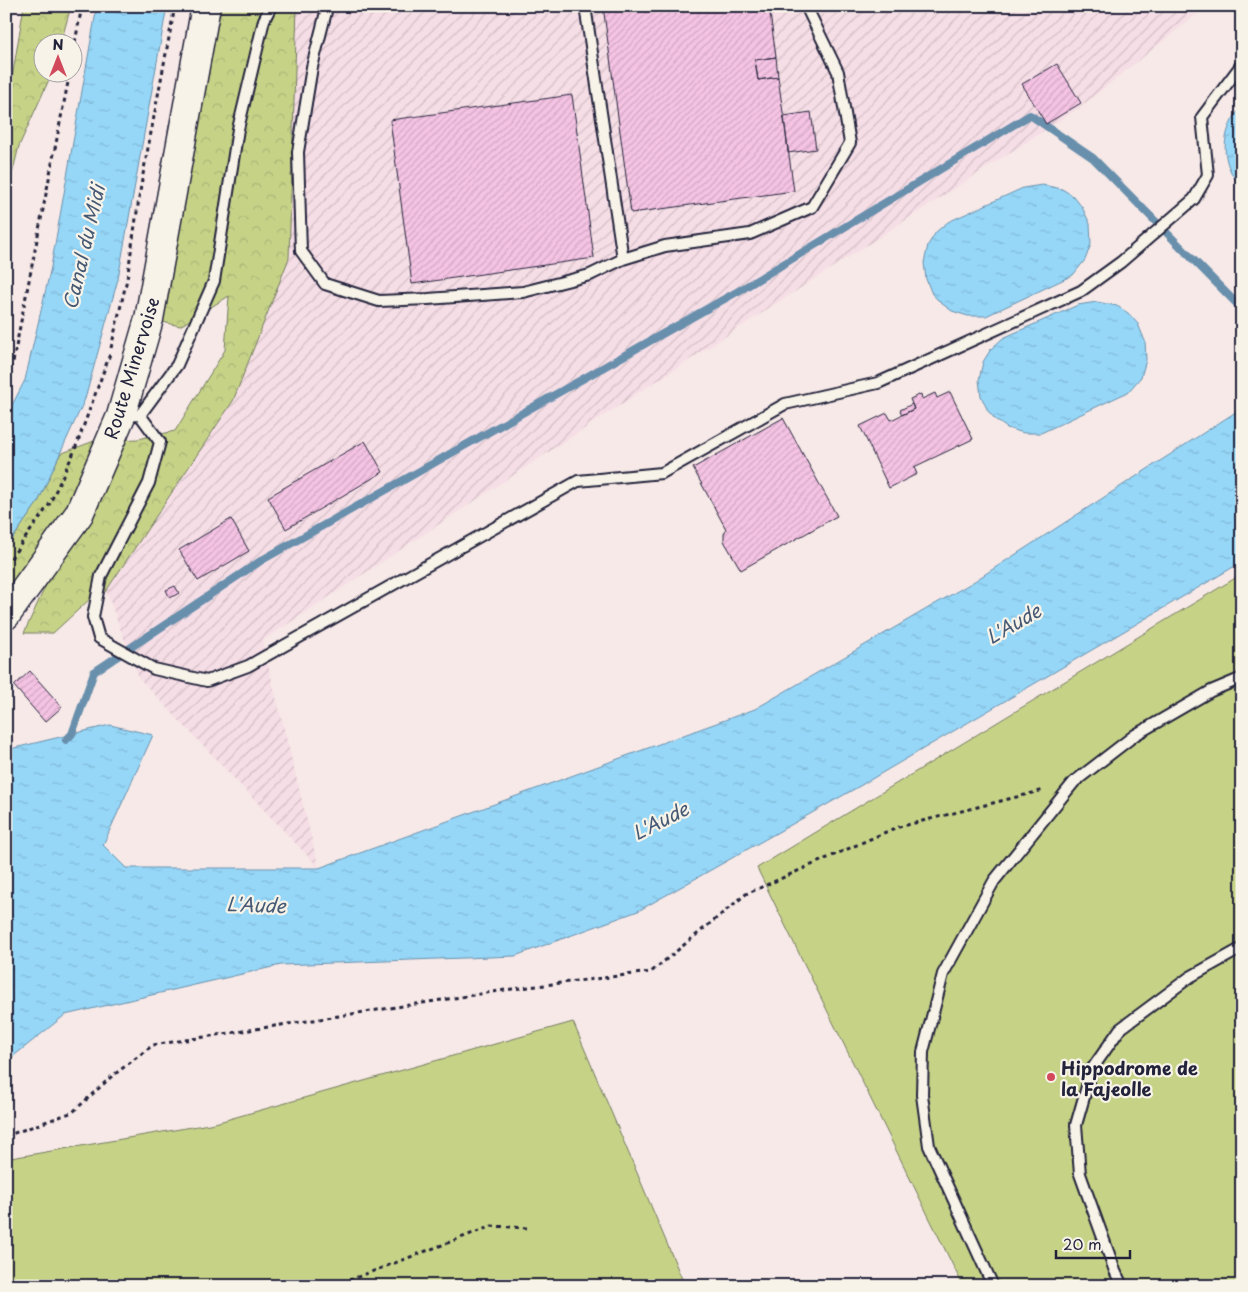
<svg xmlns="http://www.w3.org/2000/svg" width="1248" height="1292" font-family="'Playpen Sans',sans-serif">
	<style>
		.industrial { fill: url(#industrial-furrows) }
		.green { fill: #c6d387; stroke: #747a61 }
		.forest { fill: url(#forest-crowns); stroke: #747a61 }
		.water { fill: url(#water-ripples); stroke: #688fac }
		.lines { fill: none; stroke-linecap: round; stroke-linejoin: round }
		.stream { stroke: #688fac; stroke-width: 8 }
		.building { fill: url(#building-hatch); stroke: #22223b }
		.service-casing { stroke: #22223b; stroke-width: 14 }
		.secondary-casing { stroke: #22223b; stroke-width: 31 }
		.path { stroke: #22223b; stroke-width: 3; stroke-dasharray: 4 4; stroke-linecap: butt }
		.service { stroke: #f7f3e8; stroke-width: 10 }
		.secondary { stroke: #f7f3e8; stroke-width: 28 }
		.poi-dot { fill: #d1495b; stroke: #f7f3e8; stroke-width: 2 }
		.labels { text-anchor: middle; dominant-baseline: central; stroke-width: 4.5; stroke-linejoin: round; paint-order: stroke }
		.street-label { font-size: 18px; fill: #22223b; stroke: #f7f3e8 }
		.poi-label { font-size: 18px; font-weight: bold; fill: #22223b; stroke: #f7f3e8; text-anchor: start }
		.water-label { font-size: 19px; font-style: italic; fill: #455874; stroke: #f7f3e8 }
	</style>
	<defs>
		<pattern id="industrial-furrows" width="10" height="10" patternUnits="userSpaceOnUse" patternTransform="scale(1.25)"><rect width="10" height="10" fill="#f6dee6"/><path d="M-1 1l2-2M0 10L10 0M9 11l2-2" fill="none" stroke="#d3bec6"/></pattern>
		<pattern id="forest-crowns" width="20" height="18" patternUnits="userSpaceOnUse" patternTransform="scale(1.25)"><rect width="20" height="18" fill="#c6d387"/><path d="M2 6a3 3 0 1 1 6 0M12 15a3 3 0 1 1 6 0" fill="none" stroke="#aab575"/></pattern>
		<pattern id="water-ripples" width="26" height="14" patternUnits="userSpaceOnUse" patternTransform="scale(1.25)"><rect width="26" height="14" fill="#96d7f8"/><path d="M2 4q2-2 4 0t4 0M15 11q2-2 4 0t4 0" fill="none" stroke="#81b8d6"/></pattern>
		<pattern id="building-hatch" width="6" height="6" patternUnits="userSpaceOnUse" patternTransform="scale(1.25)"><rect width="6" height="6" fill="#f5c3e3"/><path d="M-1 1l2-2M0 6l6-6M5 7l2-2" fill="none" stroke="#d2a7c4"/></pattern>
	</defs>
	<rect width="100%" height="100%" fill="#f7e9e7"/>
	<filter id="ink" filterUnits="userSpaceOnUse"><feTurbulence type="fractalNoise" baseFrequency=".02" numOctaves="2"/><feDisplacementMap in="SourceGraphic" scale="10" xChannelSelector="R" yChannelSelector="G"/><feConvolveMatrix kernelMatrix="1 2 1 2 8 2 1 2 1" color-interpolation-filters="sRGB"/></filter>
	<g filter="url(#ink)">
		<!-- industrial -->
		<path class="industrial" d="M297,6H1207L1079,108L632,397L262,641L319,868L139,678L106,591L233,401L289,258Z"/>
		<!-- green -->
		<path class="green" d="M1242,574V1286H963L757,868Z
			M573,1022L685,1286H6V1162L11,1158L215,1123Z"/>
		<!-- forest -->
		<path class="forest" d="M24,6H71L61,42H42V72L52,73L19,146L6,199V96H9Z
			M206,6H297L289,258L233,401L106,591L91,598L53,633H24L77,517L6,615V548L38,502L60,454L94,441L138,439L175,431L225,350L229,296L180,326L149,319Z"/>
		<!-- water -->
		<path class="water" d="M97,6H167L118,279L85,399L38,502L6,548V417L25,380L51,267Z
			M1242,107V187C1219,164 1220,130 1242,107Z
			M1042,185L1062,189L1073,196L1082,207L1090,224L1091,244L1085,260L1073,275L986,316H968L952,311L941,303L932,294L926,279L924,263L928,245L936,232L948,222L1023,188Z
			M1097,302L1117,306L1128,313L1138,324L1145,341L1146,360L1141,377L1128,392L1041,433H1024L1007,428L996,420L988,411L981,396L979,380L983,362L991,349L1003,338L1078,305Z
			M1242,408V562L858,787L638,911L515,956L281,965L65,1015L6,1062V750L110,725L153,735L103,845L126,868H319L755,709L973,582Z"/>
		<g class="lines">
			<!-- stream -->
			<path class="stream" d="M66,740L72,734L94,672L262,560L742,289L1030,115L1093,158L1242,309"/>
		</g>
		<!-- building -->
		<path class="building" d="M603,6H769L776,57L755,60L758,80L778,77L794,191L631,213Z
			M776,57L778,77L758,80L755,60Z
			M1057,64L1081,103L1046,124L1022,84Z
			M572,95L594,258L412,284L390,120Z
			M811,112L816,149L788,153L784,116Z
			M950,392L973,439L914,467L917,474L889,488L860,426L887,413L891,420L914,409L910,399L921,394L922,399L935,393L937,398Z
			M912,404L914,409L902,415L900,410Z
			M783,418L837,516L741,570L724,541V534L726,529L693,468Z
			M365,441L383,472L286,529L268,497Z
			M231,519L249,551L198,581L179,550Z
			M175,586L179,593L170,598L166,590Z
			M30,671L62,707L45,722L14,686Z"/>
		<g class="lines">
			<defs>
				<path id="service" d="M324,6L327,8L312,67L298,152L301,251L325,284L379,301L428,299L523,292L590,275L623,259L585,6
					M623,259L665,246L750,234L812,207L850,143L838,72L806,6
					M140,415L177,365L214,281L238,129L264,20L271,6
					M122,416L140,415L160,442L149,483L101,576L93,617L99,638L154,669L207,681L248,666L578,481L662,473L785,404L878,383L1081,291L1121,262L1194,199L1208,175L1202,117L1242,64
					M993,1286L929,1146L922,1095L923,1052L943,974L994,881L1074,782L1135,735L1211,691L1242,678
					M1122,1286L1115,1271L1080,1174L1076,1125L1092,1069L1120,1029L1190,977L1242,948"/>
				<path id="secondary" d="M6,615L79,514L121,416L149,319L206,6"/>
			</defs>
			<!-- service casing -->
			<use href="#service" class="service-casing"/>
			<!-- secondary casing -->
			<use href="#secondary" class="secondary-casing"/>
			<!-- path -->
			<path class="path" d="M72,58L82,6
				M111,348L127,279L141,185L175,6
				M6,376L13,362L70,72
				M6,565L49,505L74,452L110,354
				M6,1136L73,1112L111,1077L153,1045L512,989L651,972L746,894L895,828L1044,790
				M334,1286L492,1226L529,1228"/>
			<!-- service -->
			<use href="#service" class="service"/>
			<!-- secondary -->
			<use href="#secondary" class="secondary"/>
		</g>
	</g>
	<!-- markers -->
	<circle class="poi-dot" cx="1051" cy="1077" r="5"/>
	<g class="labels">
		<!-- street labels -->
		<g class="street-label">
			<text transform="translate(131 368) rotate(-73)">Route Minervoise</text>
		</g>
		<!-- poi labels -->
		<g class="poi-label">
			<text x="1061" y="1067">Hippodrome de<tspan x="1061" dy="21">la Fajeolle</tspan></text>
		</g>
		<!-- water labels -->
		<g class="water-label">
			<text transform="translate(83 247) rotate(-77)">Canal du Midi</text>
			<text transform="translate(1013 623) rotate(-30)">L'Aude</text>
			<text transform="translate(660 820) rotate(-27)">L'Aude</text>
			<text transform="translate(256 904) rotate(2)">L'Aude</text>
		</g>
	</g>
	<!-- margin -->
	<rect width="1248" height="1292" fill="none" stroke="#f7f3e8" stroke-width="25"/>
	<rect x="12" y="12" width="1223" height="1267" fill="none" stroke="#22223b" stroke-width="2" filter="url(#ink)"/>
	<!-- north arrow -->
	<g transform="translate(58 58)"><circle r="24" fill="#f7f3e8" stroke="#a29fa3"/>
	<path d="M0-4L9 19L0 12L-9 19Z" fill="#d1495b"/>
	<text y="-8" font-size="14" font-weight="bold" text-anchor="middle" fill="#22223b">N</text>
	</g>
	<!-- scale -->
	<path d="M1056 1250v8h74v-8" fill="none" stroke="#22223b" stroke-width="2.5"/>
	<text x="1063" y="1250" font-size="15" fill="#22223b" stroke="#f7f3e8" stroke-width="4" paint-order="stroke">20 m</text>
</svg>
